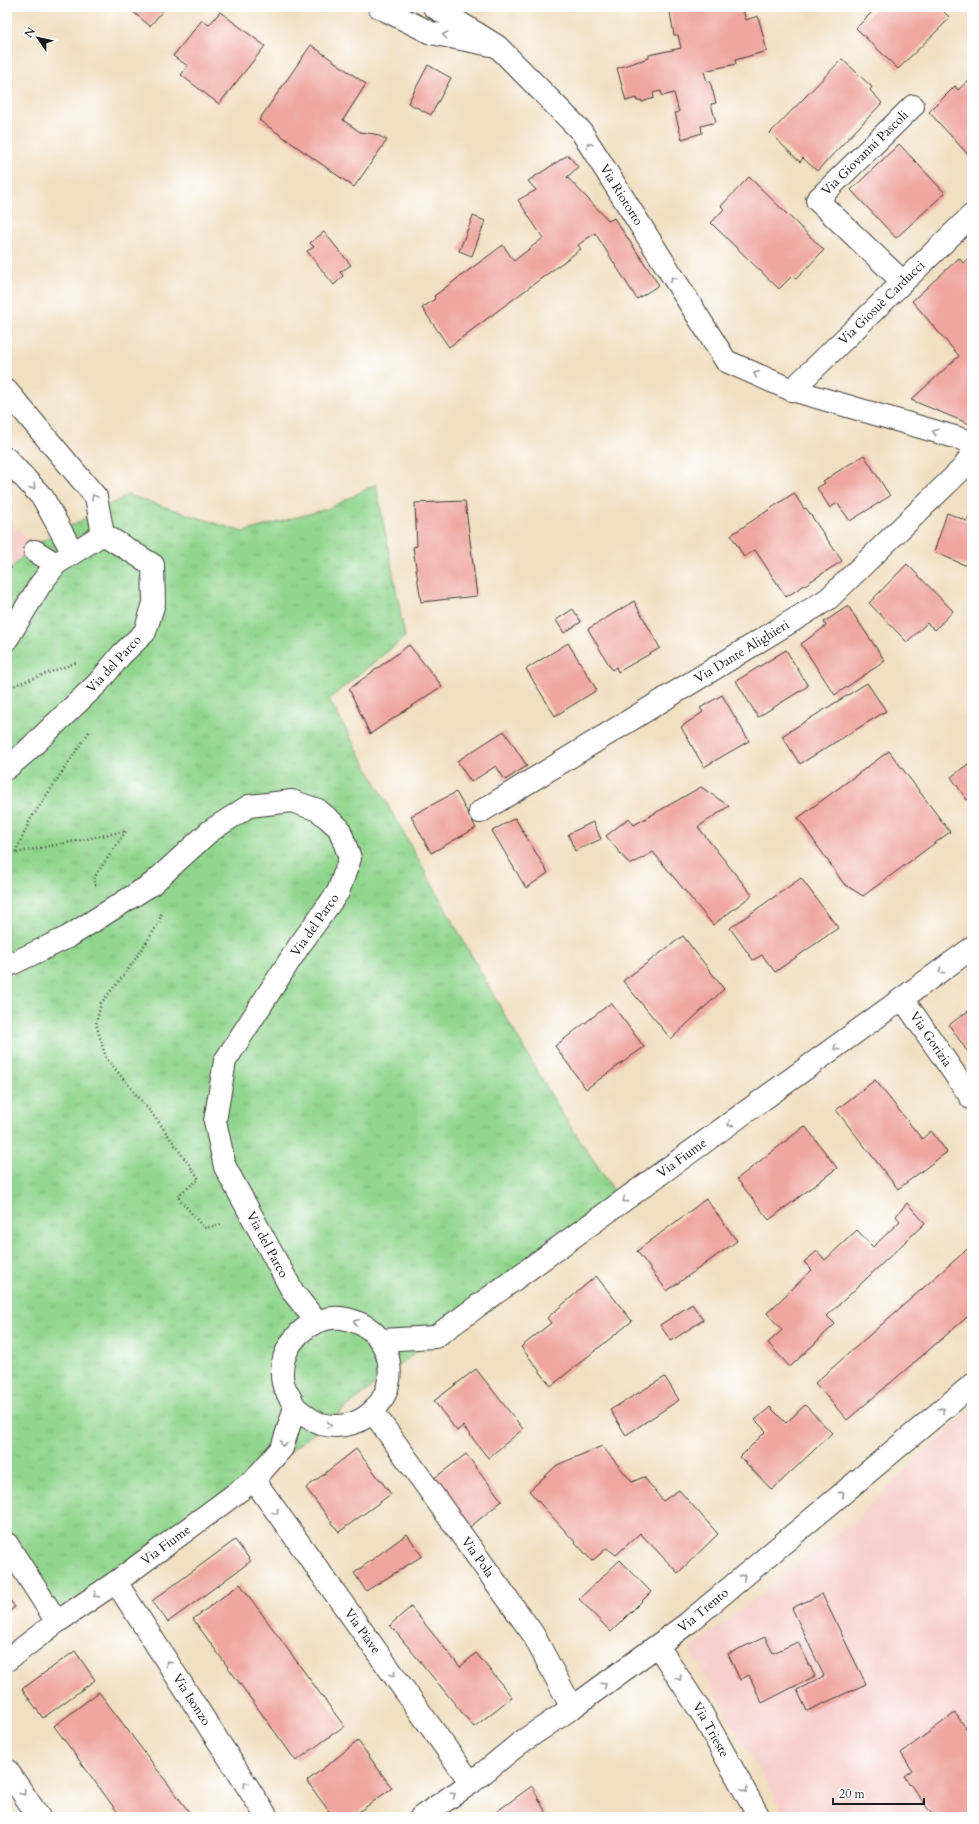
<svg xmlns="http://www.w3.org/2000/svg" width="979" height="1824" font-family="Cardo,serif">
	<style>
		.built { fill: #f7d0cd }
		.grass { fill: url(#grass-tufts); stroke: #567855 }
		.building { fill: #efa69f }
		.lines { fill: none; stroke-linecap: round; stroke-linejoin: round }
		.street-casing { stroke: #3c3935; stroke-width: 24 }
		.secondary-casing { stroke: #3c3935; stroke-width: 24 }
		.path { stroke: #3c3935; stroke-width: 2.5; stroke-dasharray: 1 3; stroke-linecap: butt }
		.street { stroke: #fff; stroke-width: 22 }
		.secondary { stroke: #fff; stroke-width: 22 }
		.oneway { stroke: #999 }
		.labels { text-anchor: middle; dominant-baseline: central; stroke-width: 3.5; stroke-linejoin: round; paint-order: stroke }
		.street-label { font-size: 13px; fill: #1c1c1c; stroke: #fff }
	</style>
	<defs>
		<pattern id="grass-tufts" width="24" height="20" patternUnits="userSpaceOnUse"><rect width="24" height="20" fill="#91d58e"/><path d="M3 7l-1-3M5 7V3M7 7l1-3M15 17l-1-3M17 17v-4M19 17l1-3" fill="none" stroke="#7cb67a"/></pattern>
	</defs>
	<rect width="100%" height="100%" fill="#fff"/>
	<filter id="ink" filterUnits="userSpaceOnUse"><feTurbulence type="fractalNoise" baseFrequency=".025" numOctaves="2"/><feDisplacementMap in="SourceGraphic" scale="8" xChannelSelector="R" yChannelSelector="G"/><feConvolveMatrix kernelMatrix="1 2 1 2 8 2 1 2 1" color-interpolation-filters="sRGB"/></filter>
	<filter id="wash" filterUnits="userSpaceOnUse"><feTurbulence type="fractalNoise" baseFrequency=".012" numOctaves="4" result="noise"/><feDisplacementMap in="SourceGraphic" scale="16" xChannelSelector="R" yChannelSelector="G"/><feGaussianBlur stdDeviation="0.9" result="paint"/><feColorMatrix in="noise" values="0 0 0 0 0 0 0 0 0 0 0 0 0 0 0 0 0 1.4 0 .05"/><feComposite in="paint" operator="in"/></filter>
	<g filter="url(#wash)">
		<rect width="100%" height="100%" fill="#f1dfc1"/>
		<!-- built -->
		<path class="built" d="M7,517L33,546L7,572Z
			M972,1407V1817H786L690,1650L851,1523Z"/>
		<!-- grass -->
		<path class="grass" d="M376,484L405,637L329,699L504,1014L564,1117L622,1202L435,1337L254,1480L57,1622L7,1544V572L33,546L128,495L243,532L330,508Z"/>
		<g id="blocks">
			<!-- building -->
			<path class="building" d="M127,7H166L150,26Z
				M669,7H742L746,20L758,16L767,51L735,60L736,64L704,71L707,82L710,81L716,103L711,104L716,122L701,126L702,133L682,139L675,113L679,112L674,93L662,96L661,91L653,93L654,98L642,102L641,100L637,101L636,98L626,101L617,68L649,58V55L681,48L678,35H674Z
				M877,7H943L941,9L950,18L898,69L856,28Z
				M220,12L265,46L219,104L181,75L188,66L173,56L202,20L209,25Z
				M311,45L366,84L343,120L360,132L375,134L387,140L354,187L259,120Z
				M842,59L872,87L870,90L882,103L817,171L803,158L800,162L770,133Z
				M428,65L451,78L431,115L408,103Z
				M968,81L972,85V159L929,112L955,86L958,90Z
				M899,144L945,193L896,238L851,190Z
				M568,155L578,167L567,177L609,221L614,218L659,285L637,299L595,233L578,245L581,249L449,347L422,308L435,299L434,296L503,245L514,261L543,238L518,200L536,190L528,181Z
				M749,177L824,250L796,279L792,276L779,289L711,223L724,209L721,206Z
				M473,216L485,221L472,256L459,251Z
				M324,232L351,265L340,272L343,276L334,285L307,251L314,247L310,243Z
				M972,255V425L911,400L959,356L912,301L959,258L963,263Z
				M864,455L890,496L850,521L837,503L830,508L817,488L825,483L823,481Z
				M7,475L13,482L7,488Z
				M794,493L804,509L806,508L842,561L786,597L755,550L744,557L731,535Z
				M465,501L477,596L421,602L413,547L417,546L415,503Z
				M972,509V568L934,552L947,513L967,521Z
				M907,564L953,611L935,630L927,623L907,642L869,603Z
				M634,601L660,648L618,672L616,667L612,670L588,629Z
				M848,606L885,661L835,695L801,644L826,626L824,622Z
				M573,609L581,622L564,633L556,620Z
				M568,643L597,690L555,716L526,669Z
				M409,645L442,686L370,734L349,689Z
				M786,650L808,686L758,717L736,681Z
				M867,683L886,711L800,764L782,736Z
				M722,695L749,741L704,767L681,727L703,712L700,708Z
				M504,731L527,766L505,780L496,766L471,782L457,761Z
				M889,751L950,832L863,896L844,884L798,818Z
				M972,761V796L967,800L951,777Z
				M701,787L729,806L698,827L752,895L713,925L653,852L630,865L606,836L629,818L634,825Z
				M456,792L476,828L431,853L411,816Z
				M515,818L548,873L526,888L492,831Z
				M593,822L601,839L575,851L568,834Z
				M801,878L838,928L775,972L762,955L753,960L730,928Z
				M683,936L724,989L671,1039L623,981Z
				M611,1003L644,1047L586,1089L555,1046Z
				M972,1008V1058L949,1025Z
				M875,1080L922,1139L931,1131L947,1152L898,1189L836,1110Z
				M805,1126L837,1168L769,1220L737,1179Z
				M706,1199L737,1241L667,1291L637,1251Z
				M907,1203L925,1223L827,1316L835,1324L790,1367L768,1343L782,1330L767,1313L812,1270L804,1262L817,1251L825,1260L857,1230L873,1247L900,1221L896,1216Z
				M972,1245V1313L847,1420L815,1383Z
				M596,1276L632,1321L551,1386L521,1347L551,1323L547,1318Z
				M692,1304L703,1320L671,1341L660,1325Z
				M476,1369L523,1429L488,1458L463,1426L457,1431L434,1401Z
				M665,1377L679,1400L626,1435L610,1410Z
				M805,1405L832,1433L772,1490L740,1457L766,1431L755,1420L770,1407L786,1423Z
				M602,1446L632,1482L644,1477L663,1501L679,1490L718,1534L678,1573L640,1533L616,1555L607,1548L592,1561L529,1491L557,1465Z
				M356,1449L391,1494L339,1532L306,1488Z
				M466,1454L502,1501L465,1531L428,1483Z
				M407,1534L422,1556L366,1591L354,1573Z
				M235,1540L251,1561L168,1622L152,1601Z
				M620,1560L651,1592L611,1632L579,1599Z
				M240,1584L344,1726L296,1761L193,1619Z
				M822,1594L866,1684L807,1711L797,1690L824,1676L792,1608Z
				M7,1596L15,1607L7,1613Z
				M411,1607L460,1667L476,1653L512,1697L474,1727L390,1625Z
				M765,1637L773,1653L798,1642L815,1676L762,1703L749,1675L740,1680L728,1654Z
				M75,1651L95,1680L43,1718L22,1689Z
				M99,1692L193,1817H121L54,1726Z
				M955,1713L966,1728L972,1725V1812L964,1817H934L904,1776L912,1770L901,1753Z
				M358,1741L392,1788L352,1817H333L307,1781Z
				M532,1786L548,1817H489Z"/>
		</g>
	</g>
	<g filter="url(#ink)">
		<use href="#blocks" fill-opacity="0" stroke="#3c3935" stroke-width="1"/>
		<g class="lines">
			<defs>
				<g id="street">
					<path d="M379,7L431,33L496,46"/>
					<path id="s1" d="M903,282L817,200L913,106"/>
					<path id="s2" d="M792,390L972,215"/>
					<path d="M7,391L96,497L103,534"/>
					<path d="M7,459L43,498L73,553"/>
					<path d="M35,551L56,564"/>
					<path d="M7,639L40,585L56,564L103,534L153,565L154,603L145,632L121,655L98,683L26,752L7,768"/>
					<path id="s3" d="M480,812L828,599L964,467L972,453"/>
					<path id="s4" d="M7,966L68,937L152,884L210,831L249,806L292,801L318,810L339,828L350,858L338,892L299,946L225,1061L215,1121L225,1167L293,1292L316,1321"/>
					<path id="s5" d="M903,999L972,1099"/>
					<path id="s6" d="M254,1480L471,1783"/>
					<path d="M7,1544L57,1622"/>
					<path id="s7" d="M116,1582L267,1817"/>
					<path id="s8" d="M658,1646L701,1712L759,1817"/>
					<path d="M7,1770L39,1817"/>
				</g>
				<g id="secondary">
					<path id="s9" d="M434,7L497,46L581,131L726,361L792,390L972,442"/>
					<path id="s10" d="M381,1340L435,1337L972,948"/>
					<path id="s11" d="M373,1412L533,1634L572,1708"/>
					<path id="s12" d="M7,1660L57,1622L116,1582L254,1480L282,1448L295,1407C292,1400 285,1391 283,1383C277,1354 298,1325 326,1319C338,1316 350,1319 361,1324C372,1329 380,1338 385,1349C403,1392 366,1436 321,1424C311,1421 303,1414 295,1407"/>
					<path id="s13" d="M421,1817L471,1783L520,1743L572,1708L688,1623L972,1385"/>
				</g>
			</defs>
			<!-- street casing -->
			<use href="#street" class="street-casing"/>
			<!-- secondary casing -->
			<use href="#secondary" class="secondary-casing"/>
			<!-- path -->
			<path class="path" d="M7,570L13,566
				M7,688L78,662
				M89,732L30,820L15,853L126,831L93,879L95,885H97
				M162,910L159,923L128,970L101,1003L96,1024L106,1058L158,1121L199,1179L177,1196L204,1228L224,1224"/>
			<!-- street -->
			<use href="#street" class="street"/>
			<!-- secondary -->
			<use href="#secondary" class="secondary"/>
		</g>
		<!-- one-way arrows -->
		<defs><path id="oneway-chevron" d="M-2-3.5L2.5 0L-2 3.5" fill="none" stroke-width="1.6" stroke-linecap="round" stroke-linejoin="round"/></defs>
		<g class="oneway">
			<use href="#oneway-chevron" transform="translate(445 35) rotate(-169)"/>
			<use href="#oneway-chevron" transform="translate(589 145) rotate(-122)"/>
			<use href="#oneway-chevron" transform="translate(673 279) rotate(-122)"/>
			<use href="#oneway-chevron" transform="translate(756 374) rotate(-156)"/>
			<use href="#oneway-chevron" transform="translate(935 432) rotate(-164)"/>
			<use href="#oneway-chevron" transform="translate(33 487) rotate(48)"/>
			<use href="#oneway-chevron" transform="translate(94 497) rotate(-118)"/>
			<use href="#oneway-chevron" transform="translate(941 971) rotate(144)"/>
			<use href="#oneway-chevron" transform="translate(836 1048) rotate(144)"/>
			<use href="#oneway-chevron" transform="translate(730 1124) rotate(144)"/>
			<use href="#oneway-chevron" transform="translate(625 1200) rotate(144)"/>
			<use href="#oneway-chevron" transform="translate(356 1322) rotate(-158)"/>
			<use href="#oneway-chevron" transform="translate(942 1410) rotate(-40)"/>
			<use href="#oneway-chevron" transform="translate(329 1425) rotate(7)"/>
			<use href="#oneway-chevron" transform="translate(283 1444) rotate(113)"/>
			<use href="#oneway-chevron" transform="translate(842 1494) rotate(-40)"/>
			<use href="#oneway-chevron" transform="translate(276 1512) rotate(54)"/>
			<use href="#oneway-chevron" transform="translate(743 1577) rotate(-40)"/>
			<use href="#oneway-chevron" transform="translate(96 1595) rotate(146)"/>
			<use href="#oneway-chevron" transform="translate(168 1663) rotate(-123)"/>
			<use href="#oneway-chevron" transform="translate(393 1674) rotate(54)"/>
			<use href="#oneway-chevron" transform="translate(679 1678) rotate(57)"/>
			<use href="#oneway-chevron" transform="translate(604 1685) rotate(-36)"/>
			<use href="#oneway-chevron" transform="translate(246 1784) rotate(-123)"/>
			<use href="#oneway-chevron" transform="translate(745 1790) rotate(61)"/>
			<use href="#oneway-chevron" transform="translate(23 1793) rotate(56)"/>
			<use href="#oneway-chevron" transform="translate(453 1795) rotate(-35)"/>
		</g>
	</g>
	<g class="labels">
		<!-- street labels -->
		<g class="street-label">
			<text stroke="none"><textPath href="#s1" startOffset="186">Via Giovanni Pascoli</textPath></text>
			<text stroke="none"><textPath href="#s9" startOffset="269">Via Riotorto</textPath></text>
			<text stroke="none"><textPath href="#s2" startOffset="125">Via Giosuè Carducci</textPath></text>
			<text stroke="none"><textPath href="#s3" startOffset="307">Via Dante Alighieri</textPath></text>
			<text transform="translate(114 664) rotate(-47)">Via del Parco</text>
			<text transform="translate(315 925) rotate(-55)">Via del Parco</text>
			<text stroke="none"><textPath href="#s5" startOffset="49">Via Gorizia</textPath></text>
			<text stroke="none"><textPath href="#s10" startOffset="359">Via Fiume</textPath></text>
			<text stroke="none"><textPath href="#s4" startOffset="858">Via del Parco</textPath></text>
			<text stroke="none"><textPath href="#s12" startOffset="196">Via Fiume</textPath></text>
			<text stroke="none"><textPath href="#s11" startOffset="179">Via Pola</textPath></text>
			<text stroke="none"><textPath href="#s13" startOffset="350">Via Trento</textPath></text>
			<text stroke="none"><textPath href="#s6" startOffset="186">Via Piave</textPath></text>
			<text stroke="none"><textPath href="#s7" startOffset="140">Via Isonzo</textPath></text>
			<text stroke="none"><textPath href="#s8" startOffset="99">Via Trieste</textPath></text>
		</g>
	</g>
	<!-- margin -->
	<rect width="979" height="1824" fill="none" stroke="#fff" stroke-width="24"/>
	<!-- north arrow -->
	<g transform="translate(38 38) rotate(304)" stroke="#ffffff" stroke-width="3" paint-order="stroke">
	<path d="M0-3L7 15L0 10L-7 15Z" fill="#1c1c1c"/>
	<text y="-6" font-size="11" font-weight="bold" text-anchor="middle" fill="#1c1c1c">N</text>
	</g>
	<!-- scale -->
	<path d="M833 1798v6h91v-6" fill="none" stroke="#1c1c1c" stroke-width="2"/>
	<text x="839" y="1798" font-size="12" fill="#1c1c1c" stroke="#ffffff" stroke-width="3" paint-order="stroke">20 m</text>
</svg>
